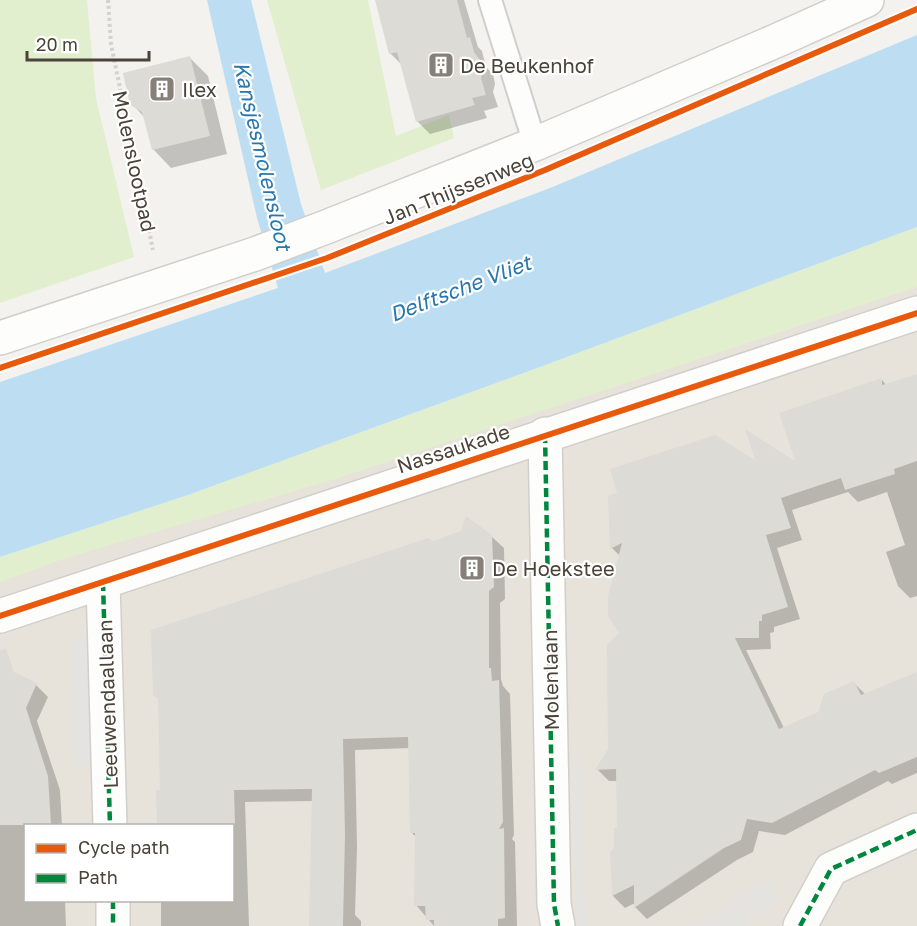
<svg xmlns="http://www.w3.org/2000/svg" width="917" height="926" font-family="'Golos Text',sans-serif">
	<style>
		.residential { fill: #e7e3db; fill-rule: evenodd }
		.green { fill: #e1efce }
		.parking { fill: #e5e3df }
		.water { fill: #bddef2 }
		.shadow { fill: #0003 }
		.building { fill: #dddbd6 }
		.lines { fill: none; stroke-linecap: round; stroke-linejoin: round }
		.service-casing { stroke: #d1cfcb; stroke-width: 26 }
		.minor-casing { stroke: #d1cfcb; stroke-width: 36 }
		.tertiary-casing { stroke: #d1cfcb; stroke-width: 36 }
		.path { stroke: #d3d2cc; stroke-width: 4; stroke-dasharray: 3 3; stroke-linecap: butt }
		.service { stroke: #fdfdfc; stroke-width: 22 }
		.minor { stroke: #fdfdfc; stroke-width: 33 }
		.tertiary { stroke: #fdfdfc; stroke-width: 33 }
		.quiet { stroke: #00873e; stroke-width: 4.5; stroke-dasharray: 9 4.5; stroke-linecap: butt }
		.cycleway-casing { stroke: #fff; stroke-width: 10 }
		.cycleway { stroke: #e8590c; stroke-width: 6 }
		.labels { text-anchor: middle; dominant-baseline: central; stroke-width: 4.5; stroke-linejoin: round; paint-order: stroke }
		.poi-label { font-size: 20px; fill: #4b4338; stroke: #fff; text-anchor: start }
		.street-label { font-size: 20px; fill: #4b4338; stroke: #fff }
		.water-label { font-size: 21px; font-style: italic; fill: #2878ad; stroke: #fff }
	</style>
	<rect width="100%" height="100%" fill="#f3f2ee"/>
	<!-- residential -->
	<path class="residential" d="M917,232V926H0V562L630,349ZM26,826H232V900H26Z"/>
	<!-- green -->
	<path class="green" d="M0,0H87L96,98L134,257L0,303Z
		M267,0H368L396,136L449,115L454,138L321,190Z
		M917,227V287L329,481L66,558L0,582V557L188,495L540,367Z"/>
	<!-- parking -->
	<path class="parking" d="M71,636H93L96,765H74Z
		M581,762L587,926H577L571,763Z
		M767,879L781,900L741,926H694Z"/>
	<!-- water -->
	<path class="water" d="M207,0H251L301,204L325,273L550,188L917,35V227L540,367L188,495L0,557V382L278,288L257,218Z"/>
	<!-- shadow -->
	<path class="shadow" d="M376,0H464L478,47L482,51L486,67L493,74L495,84L493,92L498,107L484,111L487,118L430,134L417,121L402,65L390,53Z
		M190,58L208,76L227,154L171,168L153,149L145,118L132,104Z
		M917,376V596L910,598L898,586L886,552L905,545L887,492L858,502L848,492L792,510L802,540L777,548L800,619L774,627V632L770,633L771,649L746,650L784,728L819,713L854,683L866,695L917,674V773L892,784L888,781L785,835L759,831L753,852L737,860L647,919L635,907V903L625,908L613,896L612,853L616,849L618,829L617,781H609L597,769L609,749L621,634L620,556L612,548L610,497L758,463L798,464L882,380L887,386Z
		M491,536L504,548L505,599L500,603L501,679L503,686L510,694L514,835L512,839L515,842L517,926H434L416,905V837L412,833L410,748L355,750L357,847L355,915L361,921V926H310L313,801L245,802L249,926H161V900H232V826H158L157,792H162L432,543Z
		M0,672L36,685L48,697L37,721L60,790L62,826H26V900H65L66,926H0Z"/>
	<!-- building -->
	<path class="building" d="M375,0H457L467,38L470,37L474,52L480,60L483,70L481,78L486,95L472,98L475,105L416,122L397,52L389,54Z
		M190,56L210,136L152,150L142,112L130,105L123,73Z
		M917,374V461L894,469L895,474L845,490L841,478L781,498L791,528L766,535L788,607L762,615V621H759V638H735L779,729L818,712L824,694L854,681L861,695L917,672V757L879,773L875,770L772,823L747,819L741,840L724,848L634,908V885L612,896L610,852L614,848V828H617L616,769L595,770L608,749L607,645L619,633L608,616V596L622,543L610,549L608,496L617,493L610,469L715,435L755,460L745,429L795,461L779,413L882,378V385Z
		M466,516L492,535L494,587L489,591V668H491L492,681L499,680L503,822L499,829L504,828L505,918L498,919V926H434V920H426L425,906H414L415,833H410L408,737L343,739L345,834L343,926H309L312,789L234,790L235,825H157L156,790H160L158,699L153,695L151,630L428,538L433,541L461,531Z
		M6,649L14,672L37,683L26,708L48,776L51,825H0V650Z"/>
	<g class="lines">
		<defs>
			<path id="service" d="M490,0L535,144"/>
			<path id="minor" d="M545,434L554,904L558,926
				M103,582L110,826
				M0,616L917,313
				M113,900V926
				M800,926L831,869L917,830"/>
			<path id="tertiary" d="M0,338L255,254L326,227L535,144L778,40L867,0"/>
		</defs>
		<!-- service casing -->
		<use href="#service" class="service-casing"/>
		<!-- minor casing -->
		<use href="#minor" class="minor-casing"/>
		<!-- tertiary casing -->
		<use href="#tertiary" class="tertiary-casing"/>
		<!-- path -->
		<path class="path" d="M108,0L111,44L153,250"/>
		<!-- service -->
		<use href="#service" class="service"/>
		<!-- minor -->
		<use href="#minor" class="minor"/>
		<!-- tertiary -->
		<use href="#tertiary" class="tertiary"/>
		<!-- quiet -->
		<path class="quiet" d="M545,434L554,904L558,926
			M103,582L110,826
			M113,900V926
			M800,926L831,869L917,830"/>
		<defs>
			<path id="cycleway" d="M0,368L327,258L545,170L917,9
				M0,616L917,313"/>
		</defs>
		<!-- cycleway casing -->
		<use href="#cycleway" class="cycleway-casing"/>
		<!-- cycleway -->
		<use href="#cycleway" class="cycleway"/>
	</g>
	<!-- icons -->
	<defs>
		<symbol id="building-square" viewBox="-11 -11 22 22"><rect x="-9" y="-9" width="18" height="18" rx="4" fill="#868078" stroke="#fff"/><path d="M-4-6H4V6H1V3H-1V6H-4ZM-2.5-4.3h1.7v1.8h-1.7ZM.8-4.3h1.7v1.8H.8ZM-2.5-1h1.7V.8h-1.7ZM.8-1h1.7V.8H.8Z" fill="#fff"/></symbol>
	</defs>
	<g fill-rule="evenodd">
		<use href="#building-square" x="426" y="50" width="30" height="30"/>
		<use href="#building-square" x="147" y="74" width="30" height="30"/>
		<use href="#building-square" x="457" y="553" width="30" height="30"/>
	</g>
	<g class="labels">
		<!-- poi labels -->
		<g class="poi-label">
			<text x="460" y="65">De Beukenhof</text>
			<text x="182" y="89">Ilex</text>
			<text x="492" y="568">De Hoekstee</text>
		</g>
		<!-- street labels -->
		<g class="street-label">
			<text transform="translate(135 161) rotate(78)">Molenslootpad</text>
			<text transform="translate(458 188) rotate(-22)">Jan Thijssenweg</text>
			<text transform="translate(453 448) rotate(-18)">Nassaukade</text>
			<text transform="translate(550 680) rotate(-91)">Molenlaan</text>
			<text transform="translate(107 704) rotate(-92)">Leeuwendaallaan</text>
		</g>
		<!-- water labels -->
		<g class="water-label">
			<text transform="translate(263 156) rotate(77)">Kansjesmolensloot</text>
			<text transform="translate(460 288) rotate(-21)">Delftsche Vliet</text>
		</g>
	</g>
	<!-- legend -->
	<rect x="24" y="824" width="210" height="78" fill="#ffffff" stroke="#b7b4af" stroke-width="1.5"/>
	<rect x="36" y="844" width="30" height="9" fill="#e8590c" stroke="#b7b4af" stroke-width="1.5"/>
	<text x="78" y="854" font-size="18" fill="#4b4338">Cycle path</text>
	<rect x="36" y="874" width="30" height="9" fill="#00873e" stroke="#b7b4af" stroke-width="1.5"/>
	<text x="78" y="884" font-size="18" fill="#4b4338">Path</text>
	<!-- scale -->
	<path d="M27 51v9h122v-9" fill="none" stroke="#4b4338" stroke-width="3"/>
	<text x="36" y="51" font-size="18" fill="#4b4338" stroke="#ffffff" stroke-width="4.5" paint-order="stroke">20 m</text>
</svg>
